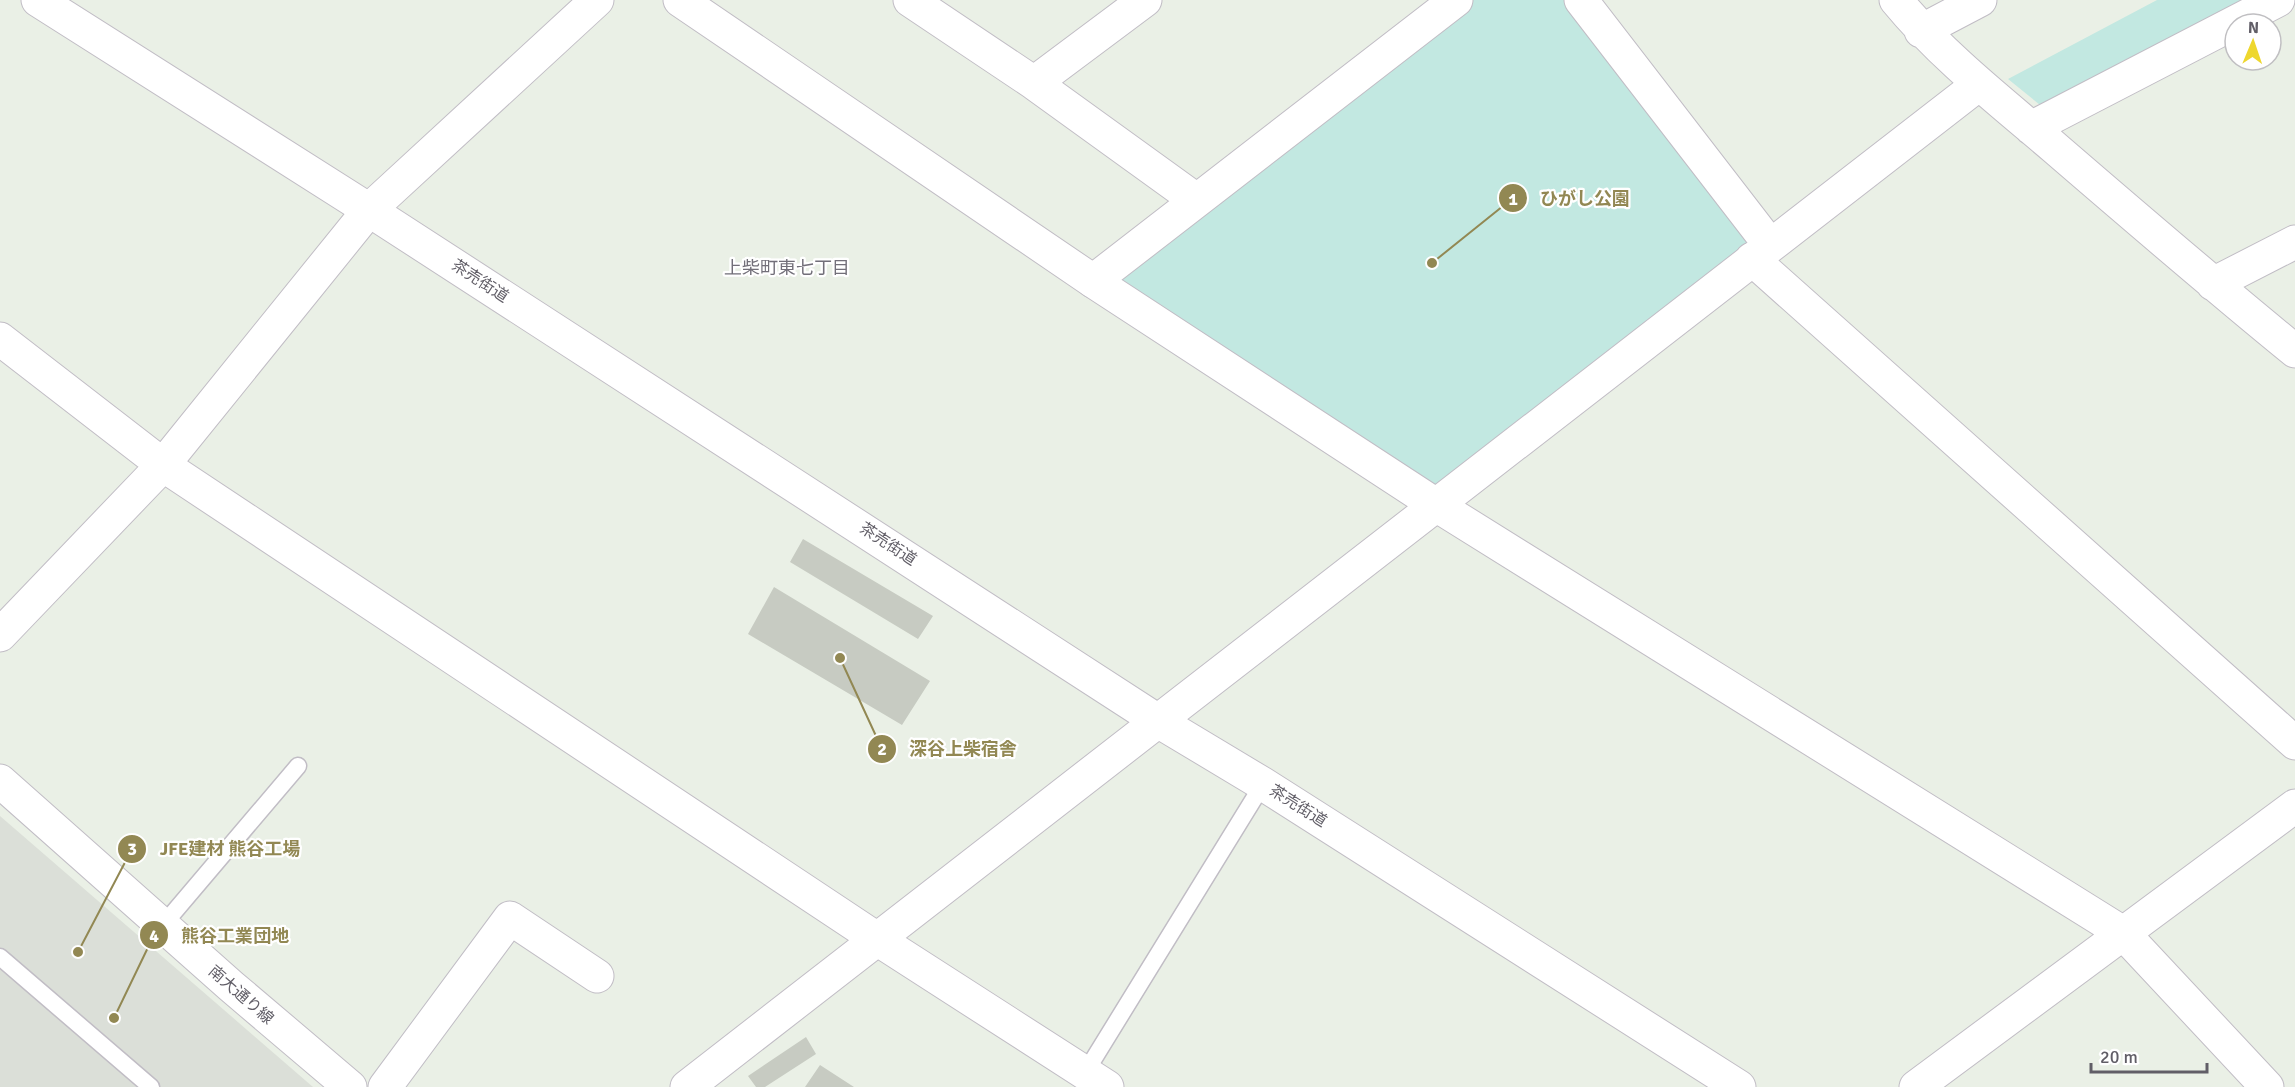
<svg xmlns="http://www.w3.org/2000/svg" width="2295" height="1087" font-family="Signika,'Noto Sans JP',sans-serif">
	<style>
		.industrial { fill: #dbdfd8 }
		.green { fill: #c2e8e1 }
		.building { fill: #c7cbc2 }
		.lines { fill: none; stroke-linecap: round; stroke-linejoin: round }
		.service-casing { stroke: #c1bdc5; stroke-width: 19 }
		.minor-casing { stroke: #c1bdc5; stroke-width: 35 }
		.tertiary-casing { stroke: #c1bdc5; stroke-width: 35 }
		.service { stroke: #fff; stroke-width: 16 }
		.minor { stroke: #fff; stroke-width: 33 }
		.tertiary { stroke: #fff; stroke-width: 33 }
		.labels { text-anchor: middle; dominant-baseline: central; stroke-width: 4.5; stroke-linejoin: round; paint-order: stroke }
		.street-label { font-size: 16px; fill: #615e67; stroke: #fff }
		.neighbourhood-label { font-size: 18px; fill: #726f79; stroke: #fff }
		.leader { fill: none; stroke: #928853; stroke-width: 2 }
		.callout-dot { fill: #928853; stroke: #fff; stroke-width: 2 }
		.mark-label { font-size: 18px; text-anchor: middle; font-weight: bold; fill: #fff }
		.callout-label { font-size: 18px; text-anchor: middle; font-weight: bold; fill: #928853; stroke: #fff; stroke-width: 4.5; stroke-linejoin: round; paint-order: stroke }
	</style>
	<rect width="100%" height="100%" fill="#eaf0e6"/>
	<!-- industrial -->
	<path class="industrial" d="M0,816L313,1087H0Z"/>
	<!-- green -->
	<path class="green" d="M1456,0H1581L1770,245L1436,505L1093,281Z
		M2157,0H2251L2045,109L2008,79Z"/>
	<!-- building -->
	<path class="building" d="M803,539L933,616L918,639L790,562Z
		M774,587L930,681L902,725L748,634Z
		M806,1037L816,1054L765,1087H756L748,1076Z
		M820,1065L854,1087H805Z"/>
	<g class="lines">
		<defs>
			<path id="service" d="M163,925L298,766
				M0,957L151,1087
				M1085,1073L1263,784"/>
			<path id="minor" d="M910,0L1034,83L1196,200
				M1581,0L1770,245
				M1896,0C1942,56 2000,101 2055,148C2135,217 2214,285 2295,351
				M1921,31L1980,0
				M1034,83L1145,0
				M2031,128L2278,0
				M1752,259L2295,743
				M1093,281L1456,0
				M2213,284L2295,242
				M0,339L163,465L877,939L1107,1087
				M1436,505L2123,933L2267,1087
				M0,635L163,465L369,210L597,0
				M385,1087L510,918L597,976
				M687,1087L1158,721
				M1916,1087L2295,806"/>
			<path id="tertiary" d="M38,0L369,210L1158,721L1263,784L1739,1087
				M680,0L1093,281L1436,505
				M1158,721L1979,84
				M0,781L231,986L350,1087"/>
		</defs>
		<!-- service casing -->
		<use href="#service" class="service-casing"/>
		<!-- minor casing -->
		<use href="#minor" class="minor-casing"/>
		<!-- tertiary casing -->
		<use href="#tertiary" class="tertiary-casing"/>
		<!-- service -->
		<use href="#service" class="service"/>
		<!-- minor -->
		<use href="#minor" class="minor"/>
		<!-- tertiary -->
		<use href="#tertiary" class="tertiary"/>
	</g>
	<g class="labels">
		<!-- street labels -->
		<g class="street-label">
			<text transform="translate(480 281) rotate(33)">茶売街道</text>
			<text transform="translate(888 544) rotate(33)">茶売街道</text>
			<text transform="translate(1298 806) rotate(32)">茶売街道</text>
			<text transform="translate(241 995) rotate(41)">南大通り線</text>
		</g>
		<!-- neighbourhood labels -->
		<g class="neighbourhood-label">
			<text x="787" y="268">上柴町東七丁目</text>
		</g>
	</g>
	<!-- callouts -->
	<path class="leader" d="M1432 263L1513 198M840 658L882 749M78 952L132 849M114 1018L154 935"/>
	<g class="callout-dot">
		<circle cx="1432" cy="263" r="6"/>
		<circle cx="840" cy="658" r="6"/>
		<circle cx="78" cy="952" r="6"/>
		<circle cx="114" cy="1018" r="6"/>
		<circle cx="1513" cy="198" r="15"/>
		<circle cx="882" cy="749" r="15"/>
		<circle cx="132" cy="849" r="15"/>
		<circle cx="154" cy="935" r="15"/>
	</g>
	<g class="mark-label">
		<text x="1513" y="205">1</text>
		<text x="882" y="755">2</text>
		<text x="132" y="855">3</text>
		<text x="154" y="942">4</text>
	</g>
	<g class="callout-label">
		<text x="1585" y="205">ひがし公園</text>
		<text x="963" y="755">深谷上柴宿舎</text>
		<text x="230" y="855">JFE建材 熊谷工場</text>
		<text x="235" y="942">熊谷工業団地</text>
	</g>
	<!-- north arrow -->
	<g transform="translate(2253 42) rotate(2)"><circle r="28" fill="#ffffff" stroke="#c0bfc2" stroke-width="1.5"/>
	<path d="M0-4.5L10 22L0 15L-10 22Z" fill="#eed72e"/>
	<text y="-9" font-size="16" font-weight="bold" text-anchor="middle" fill="#615e67">N</text>
	</g>
	<!-- scale -->
	<path d="M2091 1063v9h116v-9" fill="none" stroke="#615e67" stroke-width="3"/>
	<text x="2100" y="1063" font-size="18" fill="#615e67" stroke="#ffffff" stroke-width="4.5" paint-order="stroke">20 m</text>
</svg>
